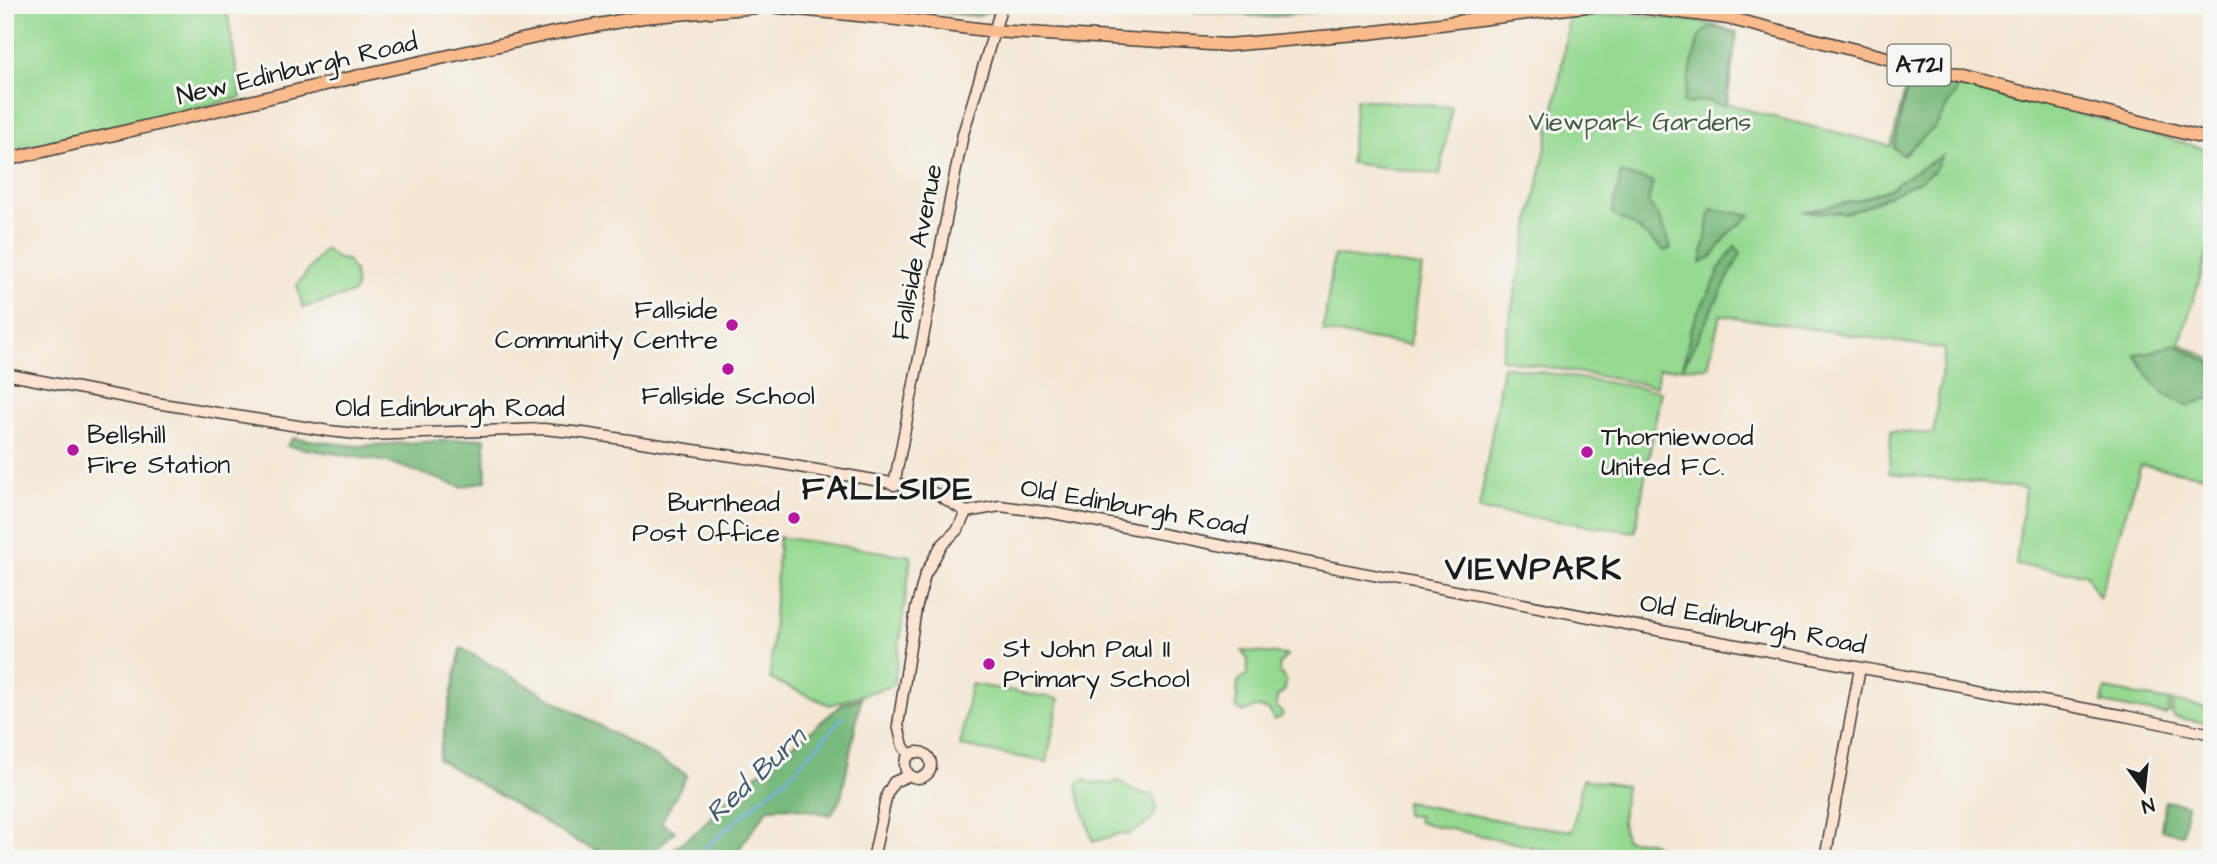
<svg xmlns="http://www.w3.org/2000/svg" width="2217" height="864" font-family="'Architects Daughter',sans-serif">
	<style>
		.green { fill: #95d991; stroke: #587a56; stroke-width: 2 }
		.forest { fill: #78b97b; stroke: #4a6a4c; stroke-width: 2 }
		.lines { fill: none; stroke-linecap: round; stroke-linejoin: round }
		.stream { stroke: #78b3e9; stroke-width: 2.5 }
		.secondary-casing { stroke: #3c3a38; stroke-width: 13 }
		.primary-casing { stroke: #3c3a38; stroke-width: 15 }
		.secondary { stroke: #fde4d1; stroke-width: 10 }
		.primary { stroke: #fabb8c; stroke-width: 12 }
		.poi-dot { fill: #b5179e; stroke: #f6f6f2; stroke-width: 2.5 }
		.labels { text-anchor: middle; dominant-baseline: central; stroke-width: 6; stroke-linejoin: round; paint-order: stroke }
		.shield { fill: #f6f6f2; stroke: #5d5d5c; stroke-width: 2 }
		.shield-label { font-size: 24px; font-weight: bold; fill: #1c1c1c }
		.street-label { font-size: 26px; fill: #1c1c1c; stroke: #f6f6f2 }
		.park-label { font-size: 26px; fill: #465e45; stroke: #f6f6f2 }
		.poi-label { font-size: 26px; fill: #1c1c1c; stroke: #f6f6f2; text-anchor: start }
		.water-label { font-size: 28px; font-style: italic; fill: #41586e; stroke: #f6f6f2 }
		.district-label { font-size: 33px; font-weight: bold; letter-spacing: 2px; fill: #1c1c1c; stroke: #f6f6f2 }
	</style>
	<rect width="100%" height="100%" fill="#f6f6f2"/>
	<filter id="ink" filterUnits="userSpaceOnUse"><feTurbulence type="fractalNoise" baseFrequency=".0143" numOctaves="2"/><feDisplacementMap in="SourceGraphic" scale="14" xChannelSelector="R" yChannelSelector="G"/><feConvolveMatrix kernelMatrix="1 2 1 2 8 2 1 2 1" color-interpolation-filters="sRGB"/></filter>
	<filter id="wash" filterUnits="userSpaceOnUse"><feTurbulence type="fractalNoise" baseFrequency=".00686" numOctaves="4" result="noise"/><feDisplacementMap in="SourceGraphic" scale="28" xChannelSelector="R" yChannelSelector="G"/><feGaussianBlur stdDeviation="1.57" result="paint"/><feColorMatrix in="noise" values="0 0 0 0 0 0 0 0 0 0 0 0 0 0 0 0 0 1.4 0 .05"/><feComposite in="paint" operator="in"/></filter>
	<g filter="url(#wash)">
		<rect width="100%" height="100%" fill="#f4e7d4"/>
		<!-- green -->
		<path class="green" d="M5,5H226L241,98L5,152Z
			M1625,14L1702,22L1737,32L1727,103L1758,113L1891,146L1910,70L1989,88L2212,151V239L2180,343L2212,360V477L2141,465L2099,598L2086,574L2016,565L2025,488L1889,473L1891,431L1933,434L1945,349L1720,315L1708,367L1659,369L1656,386L1501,359L1558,89L1569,17Z
			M1356,99L1452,107L1440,175L1350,163Z
			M325,249L338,259L347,260L354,271L356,289L353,293L303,308L297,285Z
			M1334,255L1422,267L1410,345L1323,332Z
			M1503,366L1661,391L1635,532L1479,510Z
			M779,537L911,556L894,685L830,705L770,679Z
			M1242,651L1287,655L1280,663L1279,671L1286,680L1285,690L1277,697L1276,706L1283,714L1280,718L1274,720L1269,710L1254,707L1244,713L1236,708L1238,682L1247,674L1248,660Z
			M971,684L1059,699L1047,762L960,746Z
			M2105,689L2170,701L2168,713L2165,715L2102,703Z
			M2173,701L2212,709V724L2174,717L2171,713Z
			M1085,779L1087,782L1112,784L1116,781L1122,782C1126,788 1144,795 1151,794C1167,815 1143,827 1127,835L1122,833L1093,842L1077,788L1080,780Z
			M1583,779L1625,786L1622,823L1625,839C1643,843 1656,835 1662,859H1570V855L1418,822V816L1405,815V802L1519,824L1572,831Z"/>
		<!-- forest -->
		<path class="forest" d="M865,5H995L994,9L978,16Z
			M1181,5H1380L1269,17L1180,10Z
			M1717,28L1737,33L1725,106L1707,101L1685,104L1683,101L1699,37L1705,30Z
			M1909,76L1959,87L1935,127L1903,155L1894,148Z
			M1942,156L1933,172L1918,182L1862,208L1844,213L1803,212L1859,200L1889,189L1912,173Z
			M1621,173L1653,182L1648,202L1659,218L1671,248L1665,251L1633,225L1612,214Z
			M1711,209L1751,215L1729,233L1714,255L1701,263Z
			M1735,246L1741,253L1683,367L1691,329L1697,314L1718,275L1717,272Z
			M2175,344L2212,364V399H2205L2189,406C2160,396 2150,380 2135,354L2150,352Z
			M293,438L357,446L485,438L486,481L461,487L388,462L287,446Z
			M461,648L687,775L661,823L675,831L646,859H617L574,840L438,759Z
			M861,698L841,798L831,815L791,807L769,808L743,843L734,859H659L700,829L726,800L843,704Z
			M2165,801L2187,805L2183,834L2161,830Z"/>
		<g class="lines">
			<!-- stream -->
			<path class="stream" d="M692,859L793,772L844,716"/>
		</g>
	</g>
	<g filter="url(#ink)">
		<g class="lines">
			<defs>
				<path id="secondary" d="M5,374L156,403L329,431L366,435L543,429L583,433L765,461L920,488L939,495L966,512L1000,506L1053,513L1698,638L2125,716L2212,734
					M894,485L963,134L1002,5
					M905 765a13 13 0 1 1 26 0a13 13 0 1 1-26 0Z
					M909,755L903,746L898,725L916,609L925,575L941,546L958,529L966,512
					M873,859L887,794L894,782L910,775
					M1825,859L1860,668"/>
				<path id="primary" d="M1624,5L1728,18L2212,140
					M5,160L372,73L549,34L643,17L769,6L888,18L994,31L1227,45L1368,33L1576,7L1603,5"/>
			</defs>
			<!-- secondary casing -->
			<use href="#secondary" class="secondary-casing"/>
			<!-- primary casing -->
			<use href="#primary" class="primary-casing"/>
			<!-- secondary -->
			<use href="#secondary" class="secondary"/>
			<!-- primary -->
			<use href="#primary" class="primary"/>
		</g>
	</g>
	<!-- markers -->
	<g class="poi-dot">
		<circle cx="732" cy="325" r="7"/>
		<circle cx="728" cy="369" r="7"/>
		<circle cx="73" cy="450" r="7"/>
		<circle cx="1587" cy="452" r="7"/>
		<circle cx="794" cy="518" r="7"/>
		<circle cx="989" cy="664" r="7"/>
	</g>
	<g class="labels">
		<!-- shield labels -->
		<rect class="shield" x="1887.5" y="44.5" width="63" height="41" rx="5"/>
		<g class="shield-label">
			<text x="1919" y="65">A721</text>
		</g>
		<!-- street labels -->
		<g class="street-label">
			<text transform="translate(297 69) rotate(-13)">New Edinburgh Road</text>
			<text transform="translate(917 252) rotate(-79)">Fallside Avenue</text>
			<text x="450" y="408">Old Edinburgh Road</text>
			<text transform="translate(1134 507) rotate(10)">Old Edinburgh Road</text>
			<text transform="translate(1753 624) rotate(11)">Old Edinburgh Road</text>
		</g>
		<!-- park labels -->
		<g class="park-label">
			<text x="1640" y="122">Viewpark Gardens</text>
		</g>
		<!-- poi labels -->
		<g class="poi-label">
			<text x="718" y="310" text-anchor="end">Fallside<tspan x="718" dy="30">Community Centre</tspan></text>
			<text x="728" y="396" text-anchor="middle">Fallside School</text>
			<text x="87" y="435">Bellshill<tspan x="87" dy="30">Fire Station</tspan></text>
			<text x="1601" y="437">Thorniewood<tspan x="1601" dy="30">United F.C.</tspan></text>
			<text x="780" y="503" text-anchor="end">Burnhead<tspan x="780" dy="30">Post Office</tspan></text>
			<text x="1003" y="649">St John Paul II<tspan x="1003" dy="30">Primary School</tspan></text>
		</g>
		<!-- water labels -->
		<g class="water-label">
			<text transform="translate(756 775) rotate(-43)">Red Burn</text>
		</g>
		<!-- district labels -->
		<g class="district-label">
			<text x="888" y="489">FALLSIDE</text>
			<text x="1534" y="569">VIEWPARK</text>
		</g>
	</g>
	<!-- margin -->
	<rect width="2217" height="864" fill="none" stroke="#f6f6f2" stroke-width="28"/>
	<!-- north arrow -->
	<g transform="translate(2144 790) rotate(165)" stroke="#f6f6f2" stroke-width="5" paint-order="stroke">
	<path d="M0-5L12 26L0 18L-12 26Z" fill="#1c1c1c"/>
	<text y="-10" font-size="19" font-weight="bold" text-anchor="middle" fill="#1c1c1c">N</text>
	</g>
</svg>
